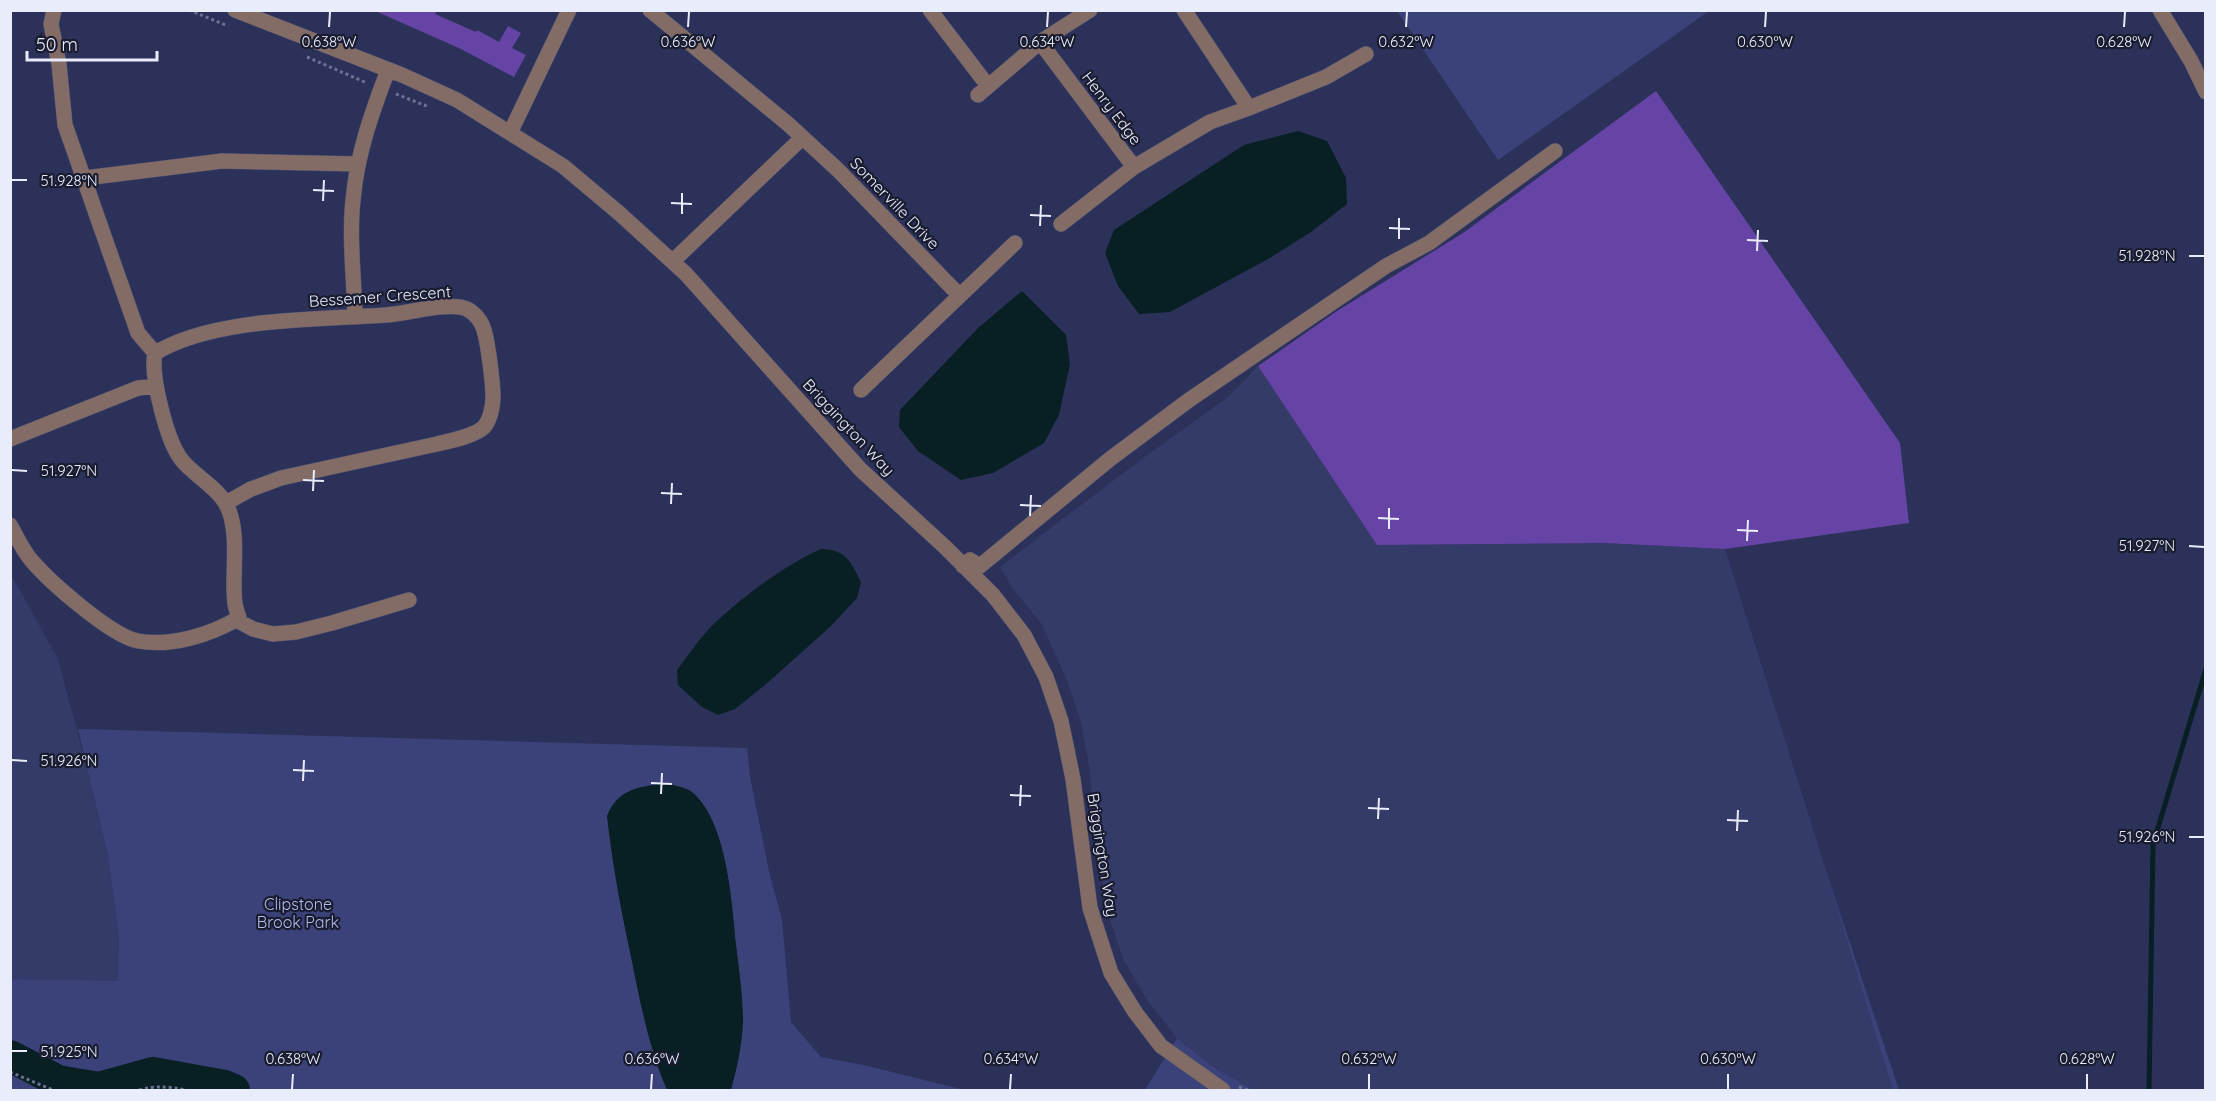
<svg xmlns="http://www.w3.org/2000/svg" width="2216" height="1101" font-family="Quicksand,sans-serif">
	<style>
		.built { fill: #353b68 }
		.green { fill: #3b4279 }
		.water { fill: #081f24 }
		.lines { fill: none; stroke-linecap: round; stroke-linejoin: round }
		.stream { stroke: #081f24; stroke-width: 5 }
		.river { stroke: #081f24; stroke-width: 32 }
		.building { fill: #6544a5 }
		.minor-casing { stroke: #4a4f73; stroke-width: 16 }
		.path { stroke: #6e7292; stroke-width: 3; stroke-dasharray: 3 3; stroke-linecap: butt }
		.minor { stroke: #836c65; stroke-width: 15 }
		.ticks { fill: none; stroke: #e8ecfb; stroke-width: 2 }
		.labels { text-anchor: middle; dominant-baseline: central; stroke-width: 4.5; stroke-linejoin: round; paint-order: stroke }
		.street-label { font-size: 16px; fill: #e8ecfb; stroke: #191c2e }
		.park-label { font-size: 16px; fill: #b2bcee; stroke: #191c2e }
		.ticks-label { font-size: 15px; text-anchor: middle; fill: #e8ecfb; stroke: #191c2e; stroke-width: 4.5; stroke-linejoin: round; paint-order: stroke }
	</style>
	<rect width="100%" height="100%" fill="#2c3159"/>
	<!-- built -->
	<path class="built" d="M1258,366L1377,545L1604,543L1725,549L1850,947L1898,1090H1254L1212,1066L1177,1038L1147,1000L1123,959L1111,923L1103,885L1089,766L1081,722L1067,680L1041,623L1013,589L1000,567L1135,464L1228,397Z
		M10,573L58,659L91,784L108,856L119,935L118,982L11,979Z"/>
	<!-- green -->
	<path class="green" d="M1397,11H1709L1498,160Z
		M78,729L747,748L750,777L769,871L782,920L791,1022L821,1057L863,1065L965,1090H234L225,1086L154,1073L99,1088L58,1081L11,1056V979L118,981L119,935L108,856Z
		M1824,865L1899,1090H1893Z
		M1177,1038L1212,1066L1254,1090H1145Z
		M11,1061L57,1087L81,1090H14L11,1088Z
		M151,1079L218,1090H114Z"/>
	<!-- water -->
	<path class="water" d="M1298,131L1327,141L1346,178L1347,204L1311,232L1268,259L1170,312L1139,314L1118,286L1105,253L1114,230L1244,145Z
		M1022,291L1066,335L1070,364L1059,415L1044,443L993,473L961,480L918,451L899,427L900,410L978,328Z
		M821,549C847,550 850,561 861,582L857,598L831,626L765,685L735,709L718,715L702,707L678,685L677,670C687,657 697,642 708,630C735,602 786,564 821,549Z
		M666,783C674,786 686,787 692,792C727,821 732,902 736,944C739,970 743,996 743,1022C742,1046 737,1068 731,1090H667C649,1048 640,1002 631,957C621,910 612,863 607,816C618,788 640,787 666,783Z"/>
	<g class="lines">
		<!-- stream -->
		<path class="stream" d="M2149,1090L2153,844L2206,669"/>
		<!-- river -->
		<path class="river" d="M10,1056L58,1081L99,1088L153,1073L225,1086L234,1090"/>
	</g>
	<!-- building -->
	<path class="building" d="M373,10H437L435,14L476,32L477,30L499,42L508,26L521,33L512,48L526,55L514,77L461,49Z
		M1656,91L1900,443L1909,523L1725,549L1604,543L1377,545L1258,366L1337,311L1463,233Z"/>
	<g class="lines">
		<defs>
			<path id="minor" d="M54,10L51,24L59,64L65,125L138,333L155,353
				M235,10L402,75L457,100L563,166L619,213L686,274L860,469L945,547L993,595L1024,635L1046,677L1061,721L1073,779L1090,908L1111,973L1135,1012L1161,1046L1223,1090
				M650,10L788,124L838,170L959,295
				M930,10L988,86
				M2160,10L2191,61L2206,92
				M1040,42L1134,167L1210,122L1249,108L1184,10
				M978,95L1040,42L1090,10
				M1249,108L1326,77L1366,54
				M510,133L569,10
				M85,178L222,161L358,164
				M1061,224L1134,167
				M673,261L802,138
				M355,316C354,278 349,237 353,200C357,154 372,112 388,70
				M155,353C215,317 317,320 386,315C405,314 451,301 467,309C475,313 482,322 484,330C488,343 493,383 493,397C493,407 490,420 484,427C475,436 449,441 437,444L281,478L251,489L226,503
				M155,353C150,375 167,441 181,459C193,475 216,486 226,504C241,532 231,574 235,604C236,610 239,616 240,622L253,629L273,634L296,632L332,623L409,600
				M861,390L1015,243
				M10,439L138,388L156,386
				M10,525C17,537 23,551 32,561C50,582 111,636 138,641C171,647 210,635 239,618
				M963,566L970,560L980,566L1110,459L1189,400L1386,266L1429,243L1555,151"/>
		</defs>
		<!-- minor casing -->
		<use href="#minor" class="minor-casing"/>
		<!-- path -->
		<path class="path" d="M189,10L228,26
			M307,57L367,83
			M396,94L429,107
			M10,1072L53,1090
			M1239,1087L1248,1090
			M139,1090C157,1085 169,1087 187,1090"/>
		<!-- minor -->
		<use href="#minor" class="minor"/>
	</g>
	<!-- ticks -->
	<path class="ticks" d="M329,27L330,12M688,27L689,12M1047,27L1048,12M1406,27L1407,12M1765,27L1766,12M2124,27L2125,12M12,180H27M313,190L334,191M323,201L324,180M671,203L692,204M682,214V193M1030,215L1051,216M1040,226L1041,205M1389,228L1410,229M1399,239V218M1747,240L1768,241M1757,251L1758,230M2189,256H2204M12,470L27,471M303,480L324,481M313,491L314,470M661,493L682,494M671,504L672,483M1020,505L1041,506M1030,516L1031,495M1378,518L1399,519M1389,529V508M1737,530L1758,531M1747,541L1748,520M2189,546L2204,547M12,760L27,761M293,770L314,771M303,781L304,760M651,783L672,784M661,794L662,773M1010,795L1031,796M1020,806L1021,785M1368,808L1389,809M1378,819L1379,798M1727,820L1748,821M1737,831L1738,810M2189,837H2204M12,1051H27M292,1089L293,1074M651,1089L652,1074M1010,1089L1011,1074M1369,1089V1074M1728,1089V1074M2087,1089V1074"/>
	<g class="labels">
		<!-- street labels -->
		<g class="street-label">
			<text transform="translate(1112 108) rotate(53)">Henry Edge</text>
			<text transform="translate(895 203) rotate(46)">Somerville Drive</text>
			<text transform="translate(380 296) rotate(-4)">Bessemer Crescent</text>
			<text transform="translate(849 427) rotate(47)">Briggington Way</text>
			<text transform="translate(1103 855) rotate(81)">Briggington Way</text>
		</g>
		<!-- park labels -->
		<g class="park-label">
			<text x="298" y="904">Clipstone<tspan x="298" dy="18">Brook Park</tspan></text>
		</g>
	</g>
	<g class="ticks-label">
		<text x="329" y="47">0.638°W</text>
		<text x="688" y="47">0.636°W</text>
		<text x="1047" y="47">0.634°W</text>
		<text x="1406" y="47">0.632°W</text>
		<text x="1765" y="47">0.630°W</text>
		<text x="2124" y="47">0.628°W</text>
		<text x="69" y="186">51.928°N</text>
		<text x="2147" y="261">51.928°N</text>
		<text x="69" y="476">51.927°N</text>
		<text x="2147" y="551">51.927°N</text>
		<text x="69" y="766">51.926°N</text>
		<text x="2147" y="842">51.926°N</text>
		<text x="69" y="1057">51.925°N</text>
		<text x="293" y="1064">0.638°W</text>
		<text x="652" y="1064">0.636°W</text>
		<text x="1011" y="1064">0.634°W</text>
		<text x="1369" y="1064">0.632°W</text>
		<text x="1728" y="1064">0.630°W</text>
		<text x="2087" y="1064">0.628°W</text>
	</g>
	<!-- border -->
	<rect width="2216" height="1101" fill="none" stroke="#e8ecfb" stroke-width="24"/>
	<!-- scale -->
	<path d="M27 51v9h130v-9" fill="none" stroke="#e8ecfb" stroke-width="3"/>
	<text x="36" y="51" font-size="18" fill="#e8ecfb" stroke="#191c2e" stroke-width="4.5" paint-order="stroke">50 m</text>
</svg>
